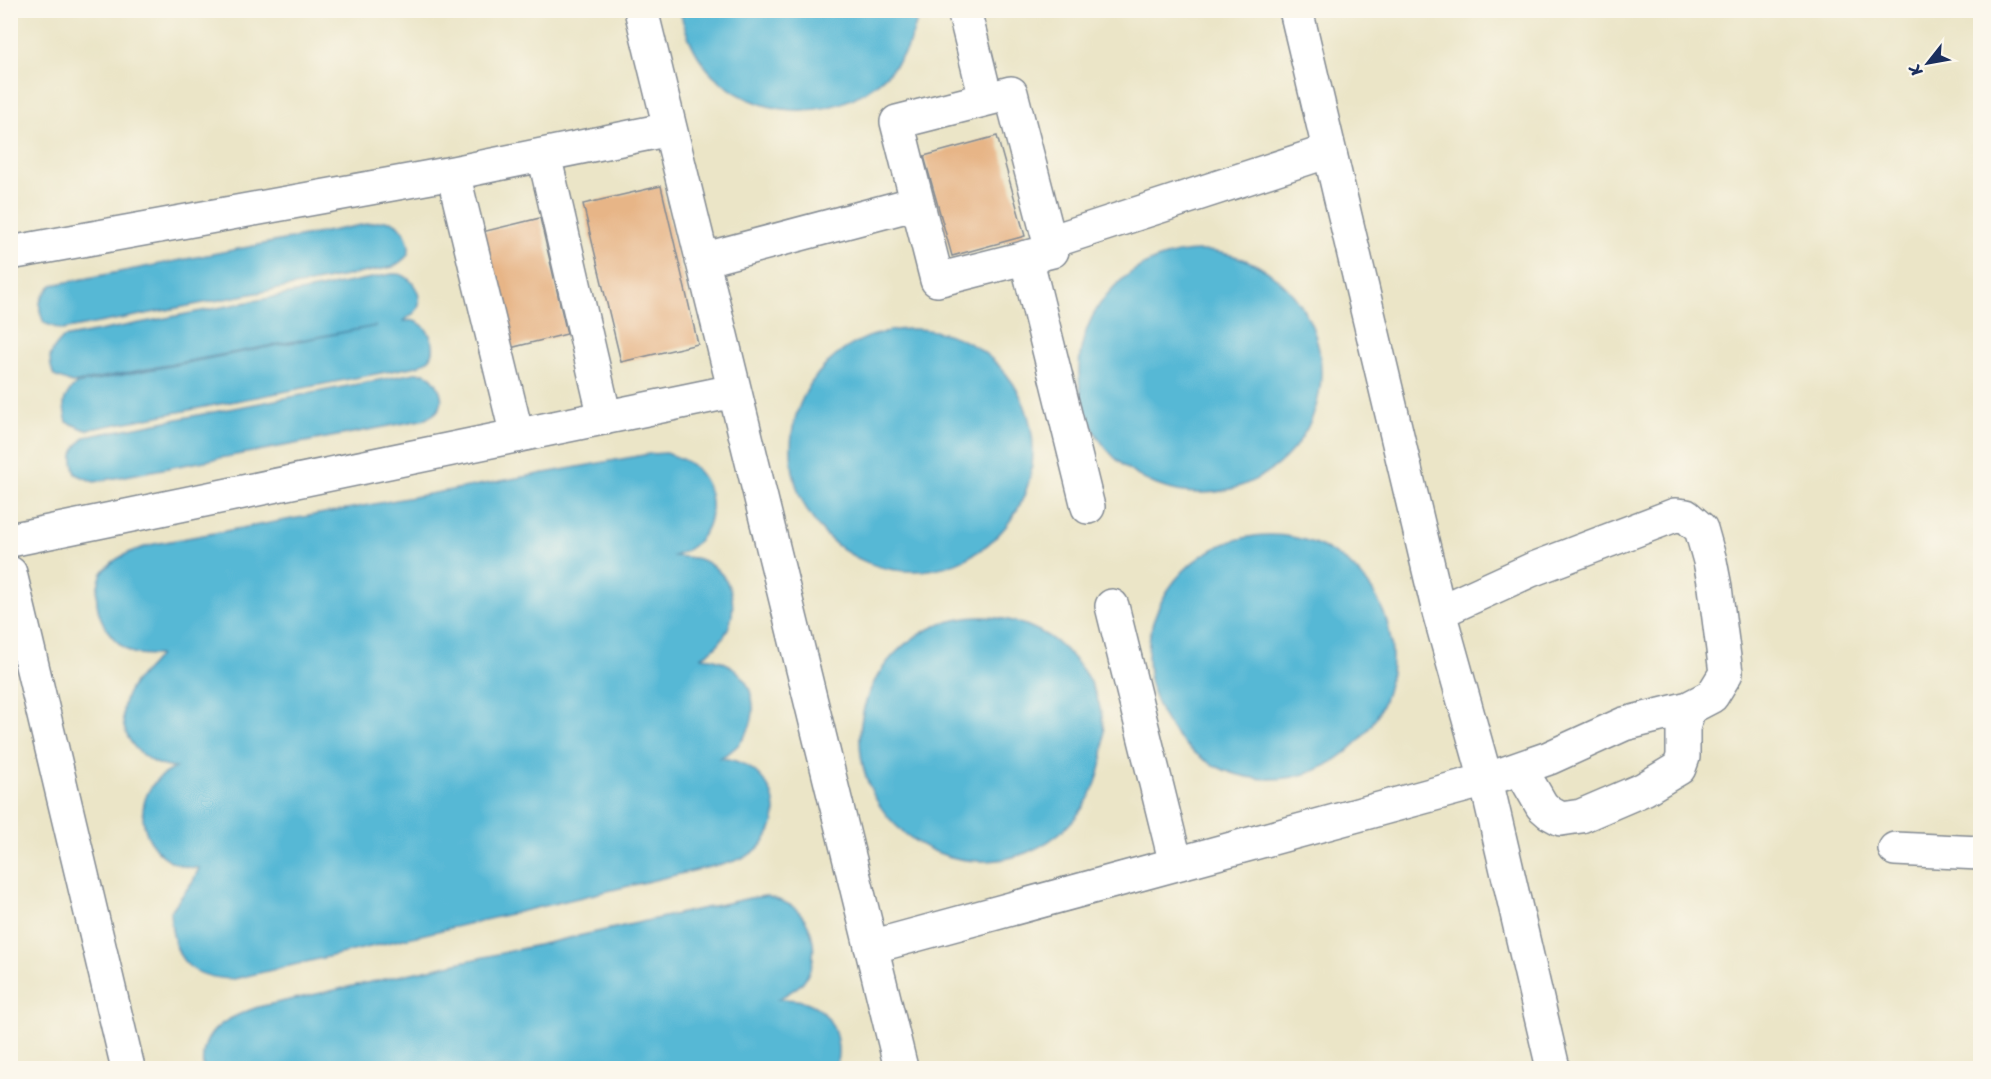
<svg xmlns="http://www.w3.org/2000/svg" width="1991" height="1079" font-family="Sriracha,sans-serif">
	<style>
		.water { fill: #57b8d5; stroke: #39749a; stroke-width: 1.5 }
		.building { fill: #e7b587 }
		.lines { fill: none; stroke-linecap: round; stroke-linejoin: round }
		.minor-casing { stroke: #838a92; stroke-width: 36 }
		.minor { stroke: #fff; stroke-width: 33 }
	</style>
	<rect width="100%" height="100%" fill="#fbf7ec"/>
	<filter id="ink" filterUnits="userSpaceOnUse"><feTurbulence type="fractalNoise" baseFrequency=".0167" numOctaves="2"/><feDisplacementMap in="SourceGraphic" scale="12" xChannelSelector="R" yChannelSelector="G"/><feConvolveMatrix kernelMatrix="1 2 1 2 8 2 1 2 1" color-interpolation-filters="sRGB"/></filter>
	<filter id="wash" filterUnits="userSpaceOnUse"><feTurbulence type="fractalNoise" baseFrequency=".008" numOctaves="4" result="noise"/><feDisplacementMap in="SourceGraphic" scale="24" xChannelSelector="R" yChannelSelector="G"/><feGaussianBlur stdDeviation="1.35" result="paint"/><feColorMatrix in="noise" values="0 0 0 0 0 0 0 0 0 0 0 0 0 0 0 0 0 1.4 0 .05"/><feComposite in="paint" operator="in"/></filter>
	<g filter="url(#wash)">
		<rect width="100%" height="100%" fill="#ebe5c7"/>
		<!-- water -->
		<path class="water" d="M680,11V10L919,11C916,25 912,40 904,53C862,120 768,129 713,75C695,57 686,35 680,11Z
			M382,221C384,221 390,221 391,221C403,226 412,243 408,254C405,260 398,263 393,267L62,330L44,323C36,304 39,299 52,285Z
			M1079 372a121 121 0 1 1 242 0a121 121 0 1 1-242 0Z
			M392,274C394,274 400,274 402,275C413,279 423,296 418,308C416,313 408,317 404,321C407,321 411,320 414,321C427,324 439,346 430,358C427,361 421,364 417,366L86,430L67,422C62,403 62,398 76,384L376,326L72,383L54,376C47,357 49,352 63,338Z
			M791 450a121 121 0 1 1 242 0a121 121 0 1 1-242 0Z
			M415,373C416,373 423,373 424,373C437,378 447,399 438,410C435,414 430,416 426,419L94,482L76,474C70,456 72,450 85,437Z
			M666,453C677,457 687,460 695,468C715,487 717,521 698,541C691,549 683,552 674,556C684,557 693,557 702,560C746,579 740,638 701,657C759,659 773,732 720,758C764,761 793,808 762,844C755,853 745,857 735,861L234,979C186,978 173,958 170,912L193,881L199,868C141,868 120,792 175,768C138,764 112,730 127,695C133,679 149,670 159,655C150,654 139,656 131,652C108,639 92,612 98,586C99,582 100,577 102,573C114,556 135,550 154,544L649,454Z
			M1148 657a122 122 0 1 1 244 0a122 122 0 1 1-244 0Z
			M860 739a122 122 0 1 1 244 0a122 122 0 1 1-244 0Z
			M766,896C776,899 788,902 796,909C816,927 820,962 802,983C795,990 787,994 778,999C788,999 797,999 806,1002C834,1012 842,1042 836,1068H203C199,1030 227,1018 258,1007L750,898Z"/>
		<g id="blocks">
			<!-- building -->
			<path class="building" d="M997,136L1025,236L952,256L924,156Z
				M661,186L698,344L621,362L583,204Z
				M540,218L567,334L510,348L482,232Z"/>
		</g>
	</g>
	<g filter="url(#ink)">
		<use href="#blocks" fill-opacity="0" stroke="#838a92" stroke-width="1.5"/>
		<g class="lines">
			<defs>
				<path id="minor" d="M641,10L901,1068
					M964,10L986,99
					M1296,10L1439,612L1486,780L1553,1068
					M1011,93L1052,251L937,280L897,122Z
					M544,155L605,418
					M453,173L517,436
					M1050,242L1329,151
					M10,253L453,173L670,129
					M1026,257L1088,507
					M702,260L917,203
					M10,540L734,391
					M10,573L128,1068
					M1112,606L1176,864
					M1520,768L1542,806L1550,813L1561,819L1581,816L1644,789L1679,768L1683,757V728L1689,708
					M1895,849L1980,853
					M871,947L1486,780L1549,758L1624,724L1689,708L1712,696L1726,673L1715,587L1710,561L1701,529L1686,516L1675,515L1531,570L1439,612"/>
			</defs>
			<!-- minor casing -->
			<use href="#minor" class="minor-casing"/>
			<!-- minor -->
			<use href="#minor" class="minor"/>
		</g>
	</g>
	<!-- margin -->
	<rect width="1991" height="1079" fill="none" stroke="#fbf7ec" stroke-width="36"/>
	<!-- north arrow -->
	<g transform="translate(1928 63) rotate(239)" stroke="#fbf7ec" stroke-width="4.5" paint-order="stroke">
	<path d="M0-4.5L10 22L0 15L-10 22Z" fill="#1b2f5e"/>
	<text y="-9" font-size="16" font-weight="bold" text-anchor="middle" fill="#1b2f5e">K</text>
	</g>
</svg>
